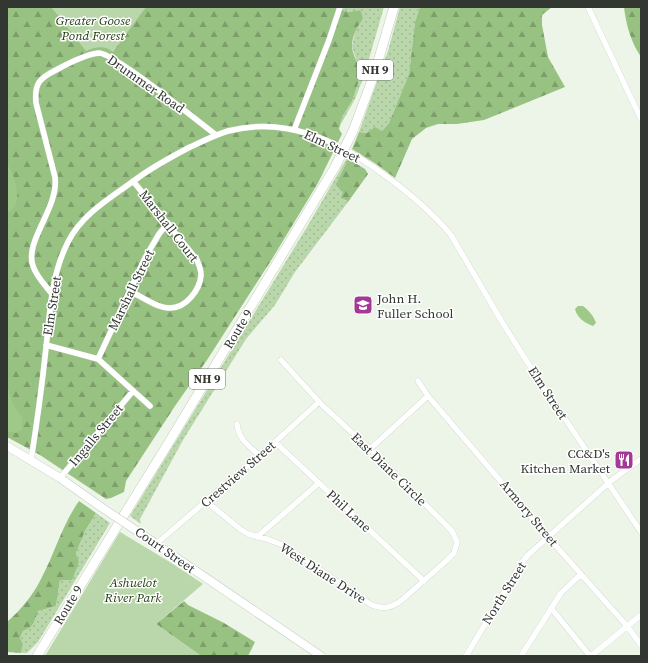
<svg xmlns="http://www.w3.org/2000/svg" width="648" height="663" font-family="'Source Serif 4',serif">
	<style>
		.grass { fill: url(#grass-dots) }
		.forest { fill: url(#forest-firs) }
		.green { fill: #b9d7aa }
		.water { fill: #9ec988 }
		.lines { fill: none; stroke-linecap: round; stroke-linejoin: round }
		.minor-casing { stroke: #c4cdc0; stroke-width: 6 }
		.secondary-casing { stroke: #c4cdc0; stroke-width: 9 }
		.trunk-casing { stroke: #c4cdc0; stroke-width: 10 }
		.minor { stroke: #fff; stroke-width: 5.5 }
		.secondary { stroke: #fff; stroke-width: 8 }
		.trunk { stroke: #fff; stroke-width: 9 }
		.secondary-bridge-casing { stroke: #c4cdc0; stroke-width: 9; stroke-linecap: butt }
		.trunk-bridge-casing { stroke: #c4cdc0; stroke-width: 10; stroke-linecap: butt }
		.secondary-bridge { stroke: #fff; stroke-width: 8 }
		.trunk-bridge { stroke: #fff; stroke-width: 9 }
		.labels { text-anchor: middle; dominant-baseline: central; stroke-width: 3; stroke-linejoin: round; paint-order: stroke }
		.shield { fill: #fff; stroke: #707370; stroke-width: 1 }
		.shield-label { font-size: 12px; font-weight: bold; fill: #333732 }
		.park-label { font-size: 13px; font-style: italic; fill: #1d390c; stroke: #fff }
		.street-label { font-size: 13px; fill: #333732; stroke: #fff }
		.poi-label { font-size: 13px; fill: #333732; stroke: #fff; text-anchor: start }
	</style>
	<defs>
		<pattern id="grass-dots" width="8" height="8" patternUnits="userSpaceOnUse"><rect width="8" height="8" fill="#b9d7aa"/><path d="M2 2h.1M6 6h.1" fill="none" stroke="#a0b993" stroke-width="1.8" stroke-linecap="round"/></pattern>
		<pattern id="forest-firs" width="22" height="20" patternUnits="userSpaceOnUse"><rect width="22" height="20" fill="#98c282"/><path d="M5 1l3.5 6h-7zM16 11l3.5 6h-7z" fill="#7d9e6b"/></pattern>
	</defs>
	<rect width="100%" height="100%" fill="#ecf5e8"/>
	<!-- grass -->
	<path class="grass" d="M343,7H384L364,76L355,99L338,129L342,117L352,101L362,72L356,60L352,46L360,10L348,12L342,9Z
		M400,7H420L415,22L409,74L389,123L382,131L367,133L359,132L388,51Z
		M347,158L348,159L336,184L344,192L345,201L348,202L295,272L275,305L246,339L183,440L140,519L141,524L130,516L307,227Z
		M96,513L110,523L38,642L27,653H21L23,644L20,638L23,631C34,627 34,621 38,611L56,606L60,580L79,563L76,553L85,531Z"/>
	<!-- forest -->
	<path class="forest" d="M7,7H337L348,12L360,10C366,21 359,22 356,30C354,34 352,41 352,45C352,55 358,64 362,72L352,101L342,117L339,129L342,134L318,183L272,259L207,360L175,406L126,481L124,492L111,498L106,499L40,455L7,437Z
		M420,7H552L542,15V25L548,57L565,87L484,120L457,124H438L426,128L412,139L395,178L376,164L352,149L359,132L367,133L375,127L382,131L389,123L409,74L415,22Z
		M624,7H641V57C631,42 626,25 624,7Z
		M348,159L365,169L368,174L348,202L341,197L343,192L341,191L336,184Z
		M79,501L96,513L85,531L76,553L79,562L72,580H60L56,606L38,611C34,622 34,627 23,631L20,638L23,644L21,653L7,652V622C21,610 33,595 41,579C55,553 62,525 79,501Z
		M184,601L188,605L224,623L255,642L248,656H201L156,624Z"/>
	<!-- green -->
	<path class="green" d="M51,7H146L113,52C104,45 96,47 86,51Z
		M120,532L173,564L203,584L156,624L201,656H45Z"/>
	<!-- water -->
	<path class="water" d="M7,163C14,175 26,205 7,212Z
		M578,306H583C588,310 594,316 596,323L593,326C585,323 577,318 575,309Z
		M7,385L13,404L23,419L22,429L16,433L7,431Z"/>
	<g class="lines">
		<defs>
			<path id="minor" d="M588,7L641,119
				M294,130L329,40L340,7
				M130,291C142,297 157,308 170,308C186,308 200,290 201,275C201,269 199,265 197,260L133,181
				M52,294C45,285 36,276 33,266C24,241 59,208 55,177L36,103C34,83 40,78 56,70C67,64 86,54 99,53C114,53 199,122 216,135
				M46,345L98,359L150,406
				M98,359L145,258L159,234L168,223
				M418,381L428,396L548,537L627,626L641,645
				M237,424C239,440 248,445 259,455
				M275,442L424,581
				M370,449L428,396
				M31,460C37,423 42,385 46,348C50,312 51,275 68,242C82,214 110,198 135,180C152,167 171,157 190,147C203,141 215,135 228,131C285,116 337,140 383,174C408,192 431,211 451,235L502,322L533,371L641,532
				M60,478L133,391
				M206,501L240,529L248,534L267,539L285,546L370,604C383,610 391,608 402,600L446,561L454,553L457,542L452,531L370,449L322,405L281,360
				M257,537L319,483
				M156,544L275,442L319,402
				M551,608L590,656
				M466,656L521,564L528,555L612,480L641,459
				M521,656L561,593L581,574
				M591,656L641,615"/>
			<path id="secondary" d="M7,446L60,478L101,507
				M143,535L321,656"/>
			<path id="trunk" d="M353,131L374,75L394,7
				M37,656L169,442L335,167"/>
		</defs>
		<!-- minor casing -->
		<use href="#minor" class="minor-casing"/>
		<!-- secondary casing -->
		<use href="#secondary" class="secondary-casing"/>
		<!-- trunk casing -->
		<use href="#trunk" class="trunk-casing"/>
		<!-- minor -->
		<use href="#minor" class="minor"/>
		<!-- secondary -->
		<use href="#secondary" class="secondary"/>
		<!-- trunk -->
		<use href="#trunk" class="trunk"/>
		<defs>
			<path id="secondary-bridge" d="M101,507L143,535"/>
			<path id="trunk-bridge" d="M335,167L353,131"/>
		</defs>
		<!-- secondary-bridge casing -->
		<use href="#secondary-bridge" class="secondary-bridge-casing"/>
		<!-- trunk-bridge casing -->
		<use href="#trunk-bridge" class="trunk-bridge-casing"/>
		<!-- secondary-bridge -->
		<use href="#secondary-bridge" class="secondary-bridge"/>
		<!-- trunk-bridge -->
		<use href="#trunk-bridge" class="trunk-bridge"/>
	</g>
	<!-- icons -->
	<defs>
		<symbol id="school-square" viewBox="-11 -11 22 22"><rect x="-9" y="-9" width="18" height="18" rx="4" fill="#a53897" stroke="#fff"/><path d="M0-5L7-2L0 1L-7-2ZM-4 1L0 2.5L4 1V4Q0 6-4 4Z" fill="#fff"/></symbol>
		<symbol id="restaurant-square" viewBox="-11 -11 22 22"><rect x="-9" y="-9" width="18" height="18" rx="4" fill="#a53897" stroke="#fff"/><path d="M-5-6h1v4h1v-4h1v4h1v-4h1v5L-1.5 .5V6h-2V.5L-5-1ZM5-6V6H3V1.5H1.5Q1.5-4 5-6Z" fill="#fff"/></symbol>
	</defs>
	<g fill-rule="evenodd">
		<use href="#school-square" x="352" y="294" width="22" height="22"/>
		<use href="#restaurant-square" x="613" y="449" width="22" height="22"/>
	</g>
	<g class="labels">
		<!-- shield labels -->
		<g class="shield">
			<rect x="357" y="60" width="36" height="20" rx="3"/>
			<rect x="189" y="369" width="36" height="20" rx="3"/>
		</g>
		<g class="shield-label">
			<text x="375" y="70">NH 9</text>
			<text x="207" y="379">NH 9</text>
		</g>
		<!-- park labels -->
		<g class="park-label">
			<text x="93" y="20">Greater Goose<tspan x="93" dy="15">Pond Forest</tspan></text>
			<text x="133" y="582">Ashuelot<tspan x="133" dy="15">River Park</tspan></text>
		</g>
		<!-- street labels -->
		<g class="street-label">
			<text transform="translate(146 84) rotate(35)">Drummer Road</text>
			<text transform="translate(332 146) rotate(25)">Elm Street</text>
			<text transform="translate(169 226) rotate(52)">Marshall Court</text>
			<text transform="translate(131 290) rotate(-64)">Marshall Street</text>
			<text transform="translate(52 306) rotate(-81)">Elm Street</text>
			<text transform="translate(238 329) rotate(-59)">Route 9</text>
			<text transform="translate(548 393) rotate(57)">Elm Street</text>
			<text transform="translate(96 435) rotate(-50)">Ingalls Street</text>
			<text transform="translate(389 469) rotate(44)">East Diane Circle</text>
			<text transform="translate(238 474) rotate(-41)">Crestview Street</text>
			<text transform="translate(349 511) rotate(43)">Phil Lane</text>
			<text transform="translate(529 513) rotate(50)">Armory Street</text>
			<text transform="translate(165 550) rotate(35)">Court Street</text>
			<text transform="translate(323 573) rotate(33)">West Diane Drive</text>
			<text transform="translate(504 593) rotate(-58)">North Street</text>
			<text transform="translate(68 605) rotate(-59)">Route 9</text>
		</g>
		<!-- poi labels -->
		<g class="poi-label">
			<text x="377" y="298">John H.<tspan x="377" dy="15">Fuller School</tspan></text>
			<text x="610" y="453" text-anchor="end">CC&amp;D's<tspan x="610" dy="15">Kitchen Market</tspan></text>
		</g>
	</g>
	<!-- border -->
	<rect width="648" height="663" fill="none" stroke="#333732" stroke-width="16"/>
</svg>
